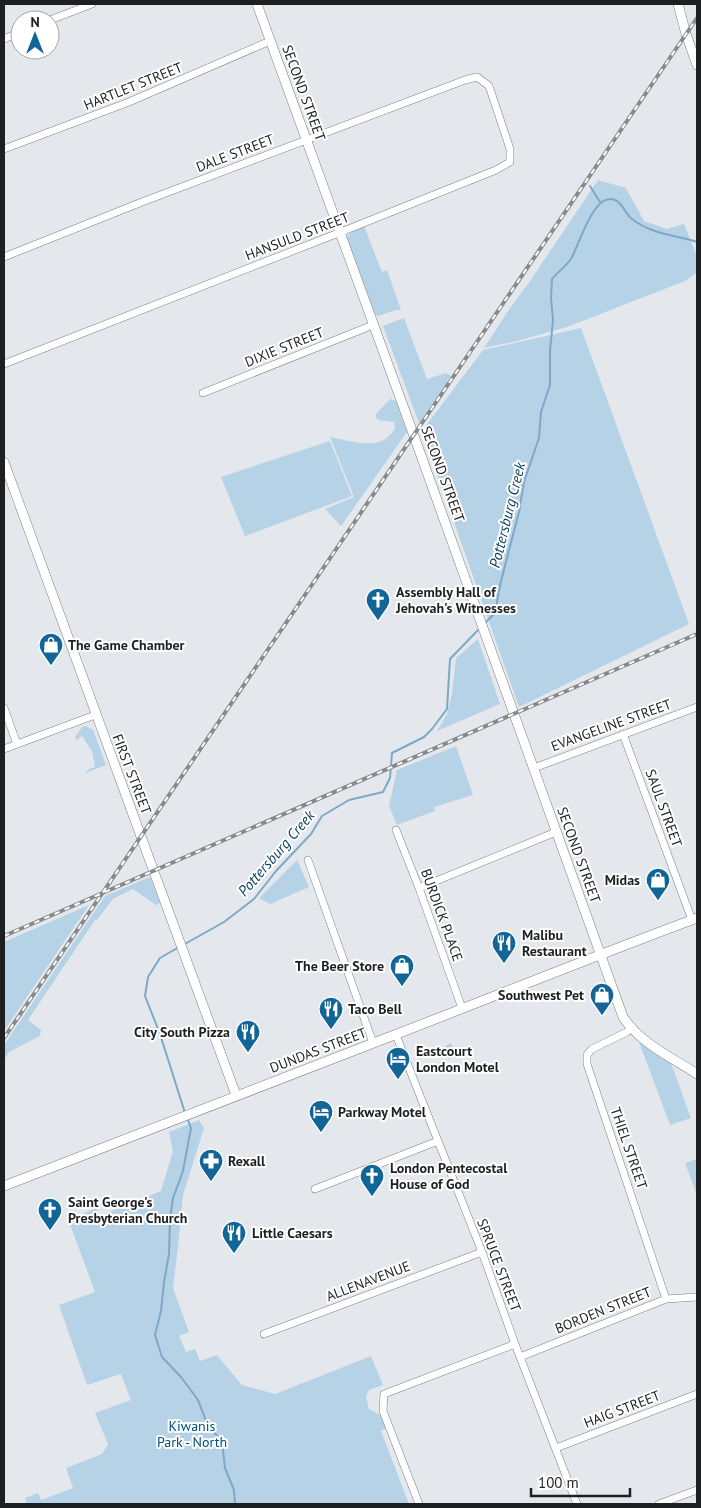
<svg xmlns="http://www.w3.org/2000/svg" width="701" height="1508" font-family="'PT Sans',sans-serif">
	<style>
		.green { fill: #b6d2e7 }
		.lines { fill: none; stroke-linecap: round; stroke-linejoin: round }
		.stream { stroke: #7ea8c8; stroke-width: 2 }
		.street-casing { stroke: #7c8083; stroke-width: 8 }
		.secondary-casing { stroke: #7c8083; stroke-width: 10 }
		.street { stroke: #fff; stroke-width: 7 }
		.secondary { stroke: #fff; stroke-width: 9 }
		.rail-casing { stroke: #878a8c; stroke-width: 4 }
		.rail { stroke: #fff; stroke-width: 2; stroke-dasharray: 5.5; stroke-linecap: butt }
		.labels { text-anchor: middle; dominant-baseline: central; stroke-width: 4; stroke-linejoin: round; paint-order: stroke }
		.street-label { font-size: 14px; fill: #1e1f20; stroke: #fff }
		.poi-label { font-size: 14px; font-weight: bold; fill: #1e1f20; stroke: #fff; text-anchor: start }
		.park-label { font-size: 14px; fill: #014e77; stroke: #fff }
		.water-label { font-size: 15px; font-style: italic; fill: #073c5c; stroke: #fff }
	</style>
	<rect width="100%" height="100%" fill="#e4e8ec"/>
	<!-- green -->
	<path class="green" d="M598,180L626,188L644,221L667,229L684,224L697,256V272L685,281L567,327L517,341L484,348L510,308L530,281Z
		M364,226L382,272L387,270L401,310H396L378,316L375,314L346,238C350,232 357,229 364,226Z
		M404,318L427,379L446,373L451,376L419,423L383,326Z
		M581,328L689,624L519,707L422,431L483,350Z
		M390,399L396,401L407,432L341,526L325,509L354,497L330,437C353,441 382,453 395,428L394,422L379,420L376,418V414Z
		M330,441L352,496L245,536L221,477Z
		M478,639L500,704L437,731L447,714L452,694L456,658Z
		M83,726H86L93,730L106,765L86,773V771L89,770L88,769L95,767L92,751L82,736L76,740L75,737Z
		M456,746L473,795L434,807L435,811L397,825L389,806L397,770Z
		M297,860L309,887L270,904L259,898Z
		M150,877L160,903L156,905L133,889L113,899L97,920H95L28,1020L41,1030L40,1036L9,1052L4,1060V1045L105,896Z
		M89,905L4,1031V942Z
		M639,1042L671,1063L691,1118L670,1125Z
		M451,1043L457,1057L448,1059L445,1046Z
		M199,1120L204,1128L183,1195L178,1247L173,1288L189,1332L179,1336L186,1352L195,1349L200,1361L217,1355L242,1385L275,1394L371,1356L383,1385L369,1390L366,1397L369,1409L382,1416L387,1428L381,1431L409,1504H27L25,1498L38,1493L41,1500L73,1488L66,1468L102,1454L108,1444L95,1413L131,1400L121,1374L87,1385L59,1305L95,1292L68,1219L97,1208L99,1216L161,1191L173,1151L169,1132Z
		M697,1159V1195L685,1163Z"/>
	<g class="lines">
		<!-- stream -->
		<path class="stream" d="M590,186L600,202
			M485,623L495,613L500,585L519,512L524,482L539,438L541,412L550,385V351L553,320L551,298L552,279C558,272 566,266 571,259C579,245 592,199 610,199C622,199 624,213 632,219C651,234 675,235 697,242
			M183,945L224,922L254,899L276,871L311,834L322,816L349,800L383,792L390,778L392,753L424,737L432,729L447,709L450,659L480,628
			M179,947L160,958L148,977L145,996L160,1034L185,1113
			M187,1117L191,1128L183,1171L173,1198L170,1219L169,1254L164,1282L161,1311L155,1335L162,1357L181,1377L198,1400L208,1426L222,1441L225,1468L234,1490L235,1504"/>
		<defs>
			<path id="street" d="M50,20L92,4
				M4,39L20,32
				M4,149L129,102L270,41
				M4,257L142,202L465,80L477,77L489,86L510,149V162L496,170L341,232L4,364
				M203,393L373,325
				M4,708L17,744
				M623,734L692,920
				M4,749L95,715
				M534,768L697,707
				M396,830L419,888L462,1008
				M308,860L373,1043
				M419,888L556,832
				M630,1028L627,1032L592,1049L587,1055V1064L666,1299
				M396,1035L482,1252L515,1344L577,1504
				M315,1189L438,1141
				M264,1334L482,1252
				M520,1357L666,1299L697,1297
				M556,1448L697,1394
				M419,1504L383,1411L384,1394L515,1344
				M659,1504L697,1490"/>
			<path id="secondary" d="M257,4L414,436L623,1017C640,1043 671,1057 697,1074
				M678,4L686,34L697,65
				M4,462C80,673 159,884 236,1095
				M4,1186C130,1136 257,1088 384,1039C488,999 592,957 697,918"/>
		</defs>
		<!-- street casing -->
		<use href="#street" class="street-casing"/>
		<!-- secondary casing -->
		<use href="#secondary" class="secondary-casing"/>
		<!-- street -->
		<use href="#street" class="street"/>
		<!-- secondary -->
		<use href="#secondary" class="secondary"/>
		<defs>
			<path id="rail" d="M4,936L697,634
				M4,1038L697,18"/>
		</defs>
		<!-- rail casing -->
		<use href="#rail" class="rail-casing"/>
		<!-- rail -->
		<use href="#rail" class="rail"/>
	</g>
	<!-- icons -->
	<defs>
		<symbol id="church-pin" viewBox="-11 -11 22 30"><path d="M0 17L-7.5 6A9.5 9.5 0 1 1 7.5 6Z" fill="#116597" stroke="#fff"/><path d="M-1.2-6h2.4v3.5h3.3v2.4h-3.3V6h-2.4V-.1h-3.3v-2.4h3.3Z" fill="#fff"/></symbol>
		<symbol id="shop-pin" viewBox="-11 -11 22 30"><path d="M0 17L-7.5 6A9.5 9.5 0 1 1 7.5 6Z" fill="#116597" stroke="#fff"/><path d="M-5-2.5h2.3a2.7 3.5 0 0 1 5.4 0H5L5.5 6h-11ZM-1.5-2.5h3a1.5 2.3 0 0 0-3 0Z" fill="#fff"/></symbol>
		<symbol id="restaurant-pin" viewBox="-11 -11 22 30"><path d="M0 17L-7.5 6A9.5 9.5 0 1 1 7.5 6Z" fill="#116597" stroke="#fff"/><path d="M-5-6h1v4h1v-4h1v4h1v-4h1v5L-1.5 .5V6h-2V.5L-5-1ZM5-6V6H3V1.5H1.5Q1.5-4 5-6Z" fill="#fff"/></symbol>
		<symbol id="hotel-pin" viewBox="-11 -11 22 30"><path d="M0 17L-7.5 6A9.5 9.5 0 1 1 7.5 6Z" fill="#116597" stroke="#fff"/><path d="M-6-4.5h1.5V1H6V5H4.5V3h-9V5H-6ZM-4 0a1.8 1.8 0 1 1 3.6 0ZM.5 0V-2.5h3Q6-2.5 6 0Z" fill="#fff"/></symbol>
		<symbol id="pharmacy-pin" viewBox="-11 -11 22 30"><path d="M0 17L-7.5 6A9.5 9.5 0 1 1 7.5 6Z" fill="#116597" stroke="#fff"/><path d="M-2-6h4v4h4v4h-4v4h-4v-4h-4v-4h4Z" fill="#fff"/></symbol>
	</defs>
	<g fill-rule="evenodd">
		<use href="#church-pin" x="364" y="586" width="28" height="38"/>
		<use href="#shop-pin" x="37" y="631" width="28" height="38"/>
		<use href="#shop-pin" x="644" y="866" width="28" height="38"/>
		<use href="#restaurant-pin" x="490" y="929" width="28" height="38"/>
		<use href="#shop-pin" x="388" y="952" width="28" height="38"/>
		<use href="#shop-pin" x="588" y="981" width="28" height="38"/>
		<use href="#restaurant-pin" x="317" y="995" width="28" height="38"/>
		<use href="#restaurant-pin" x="234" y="1018" width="28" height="38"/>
		<use href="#hotel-pin" x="384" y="1045" width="28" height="38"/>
		<use href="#hotel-pin" x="307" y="1098" width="28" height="38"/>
		<use href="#pharmacy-pin" x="197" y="1147" width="28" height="38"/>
		<use href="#church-pin" x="358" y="1162" width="28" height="38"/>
		<use href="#church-pin" x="36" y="1196" width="28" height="38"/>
		<use href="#restaurant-pin" x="220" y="1219" width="28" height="38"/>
	</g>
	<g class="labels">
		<!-- street labels -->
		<g class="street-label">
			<text transform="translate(133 86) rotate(-22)">HARTLET STREET</text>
			<text transform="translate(304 93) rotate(70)">SECOND STREET</text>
			<text transform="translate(235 153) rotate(-21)">DALE STREET</text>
			<text transform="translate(297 236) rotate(-21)">HANSULD STREET</text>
			<text transform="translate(284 347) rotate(-22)">DIXIE STREET</text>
			<text transform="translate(443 474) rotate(70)">SECOND STREET</text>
			<text transform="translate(611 725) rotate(-20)">EVANGELINE STREET</text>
			<text transform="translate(132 774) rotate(69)">FIRST STREET</text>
			<text transform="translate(664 808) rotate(70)">SAUL STREET</text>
			<text transform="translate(579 855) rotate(70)">SECOND STREET</text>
			<text transform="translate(442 915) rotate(70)">BURDICK PLACE</text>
			<text transform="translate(318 1050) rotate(-21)">DUNDAS STREET</text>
			<text transform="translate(629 1148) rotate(71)">THIEL STREET</text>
			<text transform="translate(499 1265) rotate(69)">SPRUCE STREET</text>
			<text transform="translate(368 1281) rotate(-21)">ALLENAVENUE</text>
			<text transform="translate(603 1310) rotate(-22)">BORDEN STREET</text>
			<text transform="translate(622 1409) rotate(-21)">HAIG STREET</text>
		</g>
		<!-- poi labels -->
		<g class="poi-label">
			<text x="396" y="592">Assembly Hall of<tspan x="396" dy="16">Jehovah's Witnesses</tspan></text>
			<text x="68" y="645">The Game Chamber</text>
			<text x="640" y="880" text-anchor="end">Midas</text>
			<text x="522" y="935">Malibu<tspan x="522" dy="16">Restaurant</tspan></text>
			<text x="384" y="966" text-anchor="end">The Beer Store</text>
			<text x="584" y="995" text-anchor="end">Southwest Pet</text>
			<text x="348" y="1009">Taco Bell</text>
			<text x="230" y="1032" text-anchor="end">City South Pizza</text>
			<text x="416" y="1051">Eastcourt<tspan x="416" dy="16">London Motel</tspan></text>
			<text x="338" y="1112">Parkway Motel</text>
			<text x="228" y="1161">Rexall</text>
			<text x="390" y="1168">London Pentecostal<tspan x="390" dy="16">House of God</tspan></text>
			<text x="68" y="1202">Saint George's<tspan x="68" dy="16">Presbyterian Church</tspan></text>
			<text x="252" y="1233">Little Caesars</text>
		</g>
		<!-- park labels -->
		<g class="park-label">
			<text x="192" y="1426">Kiwanis<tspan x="192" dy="16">Park - North</tspan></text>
		</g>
		<!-- water labels -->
		<g class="water-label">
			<text transform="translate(507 515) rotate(-76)">Pottersburg Creek</text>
			<text transform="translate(276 853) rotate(-49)">Pottersburg Creek</text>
		</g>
	</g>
	<!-- border -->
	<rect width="701" height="1508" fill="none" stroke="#1e1f20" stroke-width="10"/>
	<!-- north arrow -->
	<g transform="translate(35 35)"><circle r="24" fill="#ffffff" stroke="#a5a5a6"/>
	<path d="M0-4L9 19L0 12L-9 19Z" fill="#116597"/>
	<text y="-8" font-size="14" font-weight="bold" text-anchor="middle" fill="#1e1f20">N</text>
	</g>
	<!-- scale -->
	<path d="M531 1488v8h99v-8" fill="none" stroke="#1e1f20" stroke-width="2.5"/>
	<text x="538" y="1488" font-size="15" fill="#1e1f20" stroke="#ffffff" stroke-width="4" paint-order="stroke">100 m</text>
</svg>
